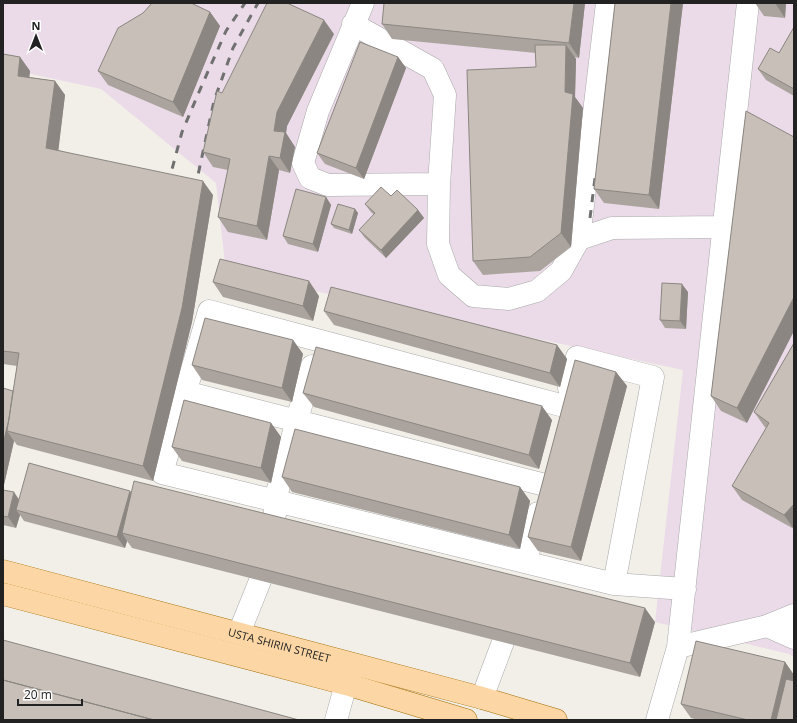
<svg xmlns="http://www.w3.org/2000/svg" width="797" height="723" font-family="'Open Sans',sans-serif">
	<style>
		.industrial { fill: #ebdbe8 }
		.lines { fill: none; stroke-linecap: round; stroke-linejoin: round }
		.minor-casing { stroke: #a9a9a9; stroke-width: 23 }
		.major-casing { stroke: #a06b00; stroke-width: 23 }
		.minor { stroke: #fff; stroke-width: 22 }
		.major { stroke: #fcd6a4; stroke-width: 22 }
		.rail { stroke: #707070; stroke-width: 3; stroke-dasharray: 8 8; stroke-linecap: butt }
		.wall { fill: #aba49e }
		.shaded-wall { fill: #8b8681 }
		.building { fill: #c7bfb8; stroke: #8b8681 }
		.labels { text-anchor: middle; dominant-baseline: central; stroke-width: 4; stroke-linejoin: round; paint-order: stroke }
		.street-label { font-size: 11px; fill: #222; stroke: #fff }
	</style>
	<rect width="100%" height="100%" fill="#f2efe9"/>
	<!-- industrial -->
	<path class="industrial" d="M3,3H794V657L789,654L655,622L683,370L226,272L216,183L101,89L3,68Z"/>
	<g class="lines">
		<defs>
			<path id="minor" d="M363,3L318,111L303,163L310,178L328,185L439,184
				M353,24L433,69L445,95L439,184L438,244L449,275L473,296L509,299L537,291L561,271L579,239L612,228L724,227
				M579,239L607,3
				M185,392L545,485
				M564,406L209,311L162,473L614,584L653,377L577,357L569,388
				M275,514V500L312,366
				M526,562L538,513
				M614,584L685,589
				M767,626L794,638
				M239,633L260,581
				M678,647L767,626L794,615
				M482,698L503,642
				M336,720L351,666
				M657,720L678,647L748,3"/>
			<g id="major">
				<path id="s1" d="M3,571L482,698L556,720"/>
				<path d="M3,594L346,684L466,720"/>
			</g>
		</defs>
		<!-- minor casing -->
		<use href="#minor" class="minor-casing"/>
		<!-- major casing -->
		<use href="#major" class="major-casing"/>
		<!-- minor -->
		<use href="#minor" class="minor"/>
		<!-- major -->
		<use href="#major" class="major"/>
		<!-- rail -->
		<path class="rail" d="M168,184L182,132L202,85L226,31L245,3
			M195,189L214,101L233,48L258,3
			M590,218L595,178"/>
	</g>
	<!-- wall -->
	<path class="wall" d="M585,3L579,58L575,57L576,59L575,97L583,108L571,247L540,271L483,275L473,261L536,67V53L392,39L382,24Z
		M615,3H683L659,209L604,203L594,189Z
		M755,3H786L785,18L764,16Z
		M210,12L220,26L183,117L108,85L98,71Z
		M794,27V96L766,80L758,69L779,53Z
		M334,34L287,126L286,133L295,147L290,173L279,170L267,240L228,232L218,217L228,170L213,167L203,152L222,93Z
		M3,54L20,57L30,71L29,77L55,81L65,95L58,150L213,195L192,322L153,481L17,445L14,441L3,489V388L13,391L17,366L3,364Z
		M398,57L406,68L364,179L325,164L317,153Z
		M746,111L747,423L721,411L711,396Z
		M391,196L418,210L424,218L386,258L365,238L359,230L374,215L370,211L365,204Z
		M326,197L331,205L318,252L288,244L283,236Z
		M355,209L358,213L352,234L334,228L331,224Z
		M213,282L319,296L313,321L223,297Z
		M688,292L686,329L665,328L660,320Z
		M324,311L557,345L567,359L560,387L334,325Z
		M293,340L303,354L292,402L202,380L192,365Z
		M794,343V529L742,500L732,486L766,428L764,426L754,412Z
		M616,372L627,386L581,561L538,551L528,537Z
		M303,393L552,420L539,469L314,407Z
		M271,423L281,437L271,483L182,461L172,447Z
		M282,477L520,487L530,501L520,549L292,492Z
		M3,490L19,499L131,493L655,622L640,677L132,548L127,541L125,548L24,521L20,515L16,528L3,525Z
		M785,662L794,675V720H698L691,718L681,704Z"/>
	<!-- shaded-wall -->
	<path class="shaded-wall" d="M574,3H585L579,58L569,43Z
		M671,3H683L659,209L649,195Z
		M775,3H786L785,18Z
		M210,12L220,26L183,117L173,102Z
		M324,20L334,34L287,126L286,133L295,147L290,173L280,158L274,131L277,112Z
		M566,45L576,59L575,97L583,108L571,247L561,233Z
		M20,57L30,71L28,90L18,76Z
		M398,57L406,68L364,179L356,168Z
		M55,81L65,95L57,162L46,148Z
		M269,156L279,170L267,240L257,226Z
		M203,181L213,195L192,322L153,481L143,466Z
		M326,197L331,205L318,252L313,244Z
		M355,209L358,213L352,234L349,230Z
		M418,210L424,218L386,258L381,250Z
		M309,281L319,296L313,321L303,306Z
		M682,284L688,292L686,329L680,321Z
		M794,297V331L747,423L737,408Z
		M293,340L303,354L292,402L282,388Z
		M557,345L567,359L560,387L550,373Z
		M616,372L627,386L581,561L571,547Z
		M15,391L7,431L14,441L3,489V444Z
		M542,406L552,420L539,469L529,455Z
		M271,423L281,437L271,483L261,468Z
		M520,487L530,501L520,549L509,535Z
		M130,491L138,502L122,533L127,541L125,548L117,537Z
		M14,492L22,504L16,510L20,515L16,528L8,517Z
		M794,504V529L784,515Z
		M645,608L655,622L640,677L630,663Z
		M785,662L794,675V681L785,720H771Z"/>
	<!-- building -->
	<path class="building" d="M152,3H191L210,12L173,102L98,71L118,28L143,13Z
		M267,3H287L324,20L277,112L274,131L285,132L280,158L269,156L257,226L218,217L230,159L203,152L217,91L222,93Z
		M384,3H574L569,43L382,24Z
		M615,3H671L649,195L594,189Z
		M794,27V89L758,69L770,48L779,53Z
		M360,42L398,57L356,168L317,153Z
		M535,45H566L565,92L573,94L561,233L530,257L473,261L467,70L536,67Z
		M3,54L20,57L18,76L55,81L46,148L203,181L182,308L143,466L7,431L19,353L3,351Z
		M746,111L794,137V297L737,408L711,396Z
		M381,187L391,196L397,190L418,210L381,250L359,230L375,213L365,204Z
		M296,189L326,197L313,244L283,236Z
		M338,204L355,209L349,230L331,224Z
		M220,259L309,281L303,306L213,282Z
		M662,283L682,284L680,321L660,320Z
		M331,287L557,345L550,373L324,311Z
		M205,318L293,340L282,388L192,365Z
		M794,343V504L784,515L732,486L769,423L754,412Z
		M316,347L542,406L529,455L303,393Z
		M575,360L616,372L571,547L528,537Z
		M3,388L13,391L9,419L3,444Z
		M184,400L271,423L261,468L172,447Z
		M295,429L520,487L509,535L282,477Z
		M29,463L130,491L117,537L16,510Z
		M134,481L645,608L630,663L122,533Z
		M3,490L14,492L8,517L3,516Z
		M3,640L299,720H154L3,680Z
		M696,641L785,662L771,720H748L681,704Z
		M786,679L794,681V720H776Z
		M3,680L154,720H3Z"/>
	<g class="labels">
		<!-- street labels -->
		<g class="street-label">
			<text stroke="none"><textPath href="#s1" startOffset="286">USTA SHIRIN STREET</textPath></text>
		</g>
	</g>
	<!-- border -->
	<rect width="797" height="723" fill="none" stroke="#222222" stroke-width="8"/>
	<!-- north arrow -->
	<g transform="translate(36 36)" stroke="#ffffff" stroke-width="3" paint-order="stroke">
	<path d="M0-3L7 15L0 10L-7 15Z" fill="#222222"/>
	<text y="-6" font-size="11" font-weight="bold" text-anchor="middle" fill="#222222">N</text>
	</g>
	<!-- scale -->
	<path d="M18 699v6h64v-6" fill="none" stroke="#222222" stroke-width="2"/>
	<text x="24" y="699" font-size="12" fill="#222222" stroke="#ffffff" stroke-width="3" paint-order="stroke">20 m</text>
</svg>
